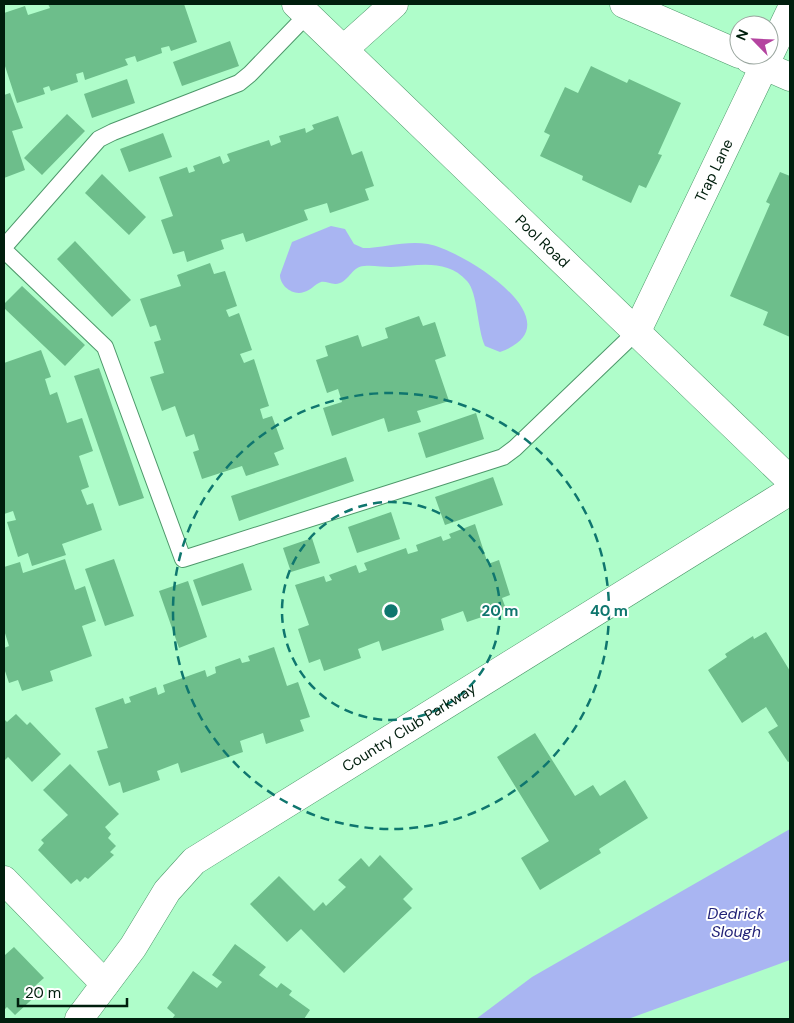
<svg xmlns="http://www.w3.org/2000/svg" width="794" height="1023" font-family="'DM Sans',sans-serif">
	<style>
		.water { fill: #a9b5f2 }
		.building { fill: #6dbe8b }
		.lines { fill: none; stroke-linecap: round; stroke-linejoin: round }
		.lane-casing { stroke: #4d986a; stroke-width: 18 }
		.street-casing { stroke: #4d986a; stroke-width: 29 }
		.lane { stroke: #fff; stroke-width: 16 }
		.street { stroke: #fff; stroke-width: 28 }
		.ring { fill: none; stroke: #0f766e; stroke-width: 2.5; stroke-dasharray: 9 6 }
		.labels { text-anchor: middle; dominant-baseline: central; stroke-width: 4; stroke-linejoin: round; paint-order: stroke }
		.street-label { font-size: 15px; fill: #001e0d; stroke: #fff }
		.water-label { font-size: 16px; font-style: italic; fill: #232377; stroke: #fff }
		.centre { fill: #0f766e; stroke: #fff; stroke-width: 2.5 }
		.ring-label { font-size: 15px; text-anchor: middle; font-weight: bold; fill: #0f766e; stroke: #fff; stroke-width: 4; stroke-linejoin: round; paint-order: stroke }
	</style>
	<rect width="100%" height="100%" fill="#affdca"/>
	<!-- water -->
	<path class="water" d="M331,226L345,229L354,244L363,248C384,248 406,240 428,244C465,251 579,324 500,352L485,346C477,329 478,293 467,281C446,258 418,266 391,267C382,267 373,265 364,266C352,267 350,279 340,283C333,286 327,281 321,282C315,284 310,291 304,292C293,296 280,286 280,275L292,242Z
		M790,829V960L628,1019H476L532,977Z"/>
	<!-- building -->
	<path class="building" d="M48,4H184L197,42L171,51L169,46L161,48L162,53L137,62L135,56L125,59L128,65L85,80L83,72L76,74L78,82L51,91L49,86L43,88L45,94L17,103L4,63V13L25,6L28,15L50,8Z
		M230,41L239,66L182,86L173,62Z
		M591,66L627,83L629,79L681,103L658,154L662,155L646,188L639,185L631,203L582,180L583,176L540,156L550,135L544,132L565,87L578,93Z
		M127,79L135,103L92,118L84,94Z
		M10,93L23,128L12,131L25,170L4,178V95Z
		M67,114L85,131L42,175L24,158Z
		M338,116L352,155L362,151L374,186L365,189L369,200L330,213L327,203L304,210L308,220L246,242L243,233L221,240L224,249L187,262L184,251L173,254L161,220L173,216L159,177L187,167L189,173L195,171L193,166L220,156L223,164L230,161L227,154L269,140L271,146L281,142L279,136L305,128L306,133L314,129L312,125Z
		M163,133L172,157L129,172L120,149Z
		M780,172L790,176V337L763,325L768,312L730,296L770,204L766,202Z
		M102,174L146,217L129,235L85,193Z
		M75,241L131,300L112,317L57,259Z
		M210,263L214,274L225,271L237,306L226,310L229,317L239,313L252,350L240,354L244,363L254,359L269,406L260,409L263,419L272,416L284,449L274,453L279,465L246,476L242,466L202,479L193,452L199,450L194,434L186,437L175,406L162,411L150,377L164,373L154,342L161,340L156,325L150,327L140,299L181,286L177,275Z
		M22,286L85,345L65,366L4,308V304Z
		M419,316L423,326L435,322L446,356L435,360L449,401L417,411L421,422L388,432L384,418L332,436L323,408L342,402L338,389L327,393L316,360L328,356L325,346L358,335L362,347L388,338L385,328Z
		M41,350L51,377L45,379L50,395L57,392L67,423L82,418L93,451L79,456L89,487L81,490L87,505L93,503L102,530L62,544L66,555L32,566L28,553L18,557L7,522L16,520L13,511L4,514V363Z
		M99,368L144,498L119,506L74,376Z
		M476,413L484,439L426,458L418,433Z
		M346,457L354,481L239,521L231,496Z
		M493,477L503,505L445,525L435,497Z
		M391,512L400,539L357,553L348,527Z
		M475,524L488,564L499,560L510,595L502,598L506,609L467,622L463,611L441,619L444,630L382,651L379,641L358,649L361,658L324,671L320,659L309,663L298,629L309,625L295,585L324,576L326,582L332,580L329,575L356,565L359,573L367,570L364,563L406,548L408,554L418,551L416,545L441,536L443,541L451,538L449,534Z
		M312,538L320,563L291,572L283,548Z
		M65,559L75,590L85,586L96,621L82,626L92,656L50,671L53,681L22,691L18,680L9,683L4,668V648L9,646L4,630V567L20,562L23,573Z
		M114,559L134,616L105,626L85,569Z
		M243,563L252,590L202,606L193,580Z
		M188,581L207,637L179,648L159,591Z
		M766,632L790,671V761L788,762L768,732L778,726L766,707L742,723L708,670L727,657L725,654L753,636L754,639Z
		M274,647L287,686L298,682L310,717L300,720L304,731L266,744L263,733L240,741L243,752L181,773L178,763L157,771L160,780L123,793L120,782L109,786L97,751L108,748L95,708L123,698L125,704L131,702L129,697L156,687L158,695L165,692L163,685L205,670L207,677L216,673L215,667L240,658L242,663L250,661L248,656Z
		M16,714L27,725L30,722L61,754L32,782L8,757L4,761V719L7,722Z
		M535,733L575,796L593,785L600,796L625,780L648,818L599,849L601,853L540,890L521,858L549,841L497,757Z
		M70,764L119,814L105,827L111,834L108,838L116,846L110,852L114,855L88,879L85,877L80,882L77,879L71,884L38,850L44,843L41,840L68,815L43,790Z
		M380,855L413,889L403,899L412,908L344,973L301,929L287,942L250,904L279,876L314,911L323,902L326,906L346,887L338,880L361,858L369,867Z
		M235,944L266,967L259,975L277,988L281,983L292,991L289,995L310,1010L304,1019H172L175,1015L167,1008L193,971L217,988L222,982L212,975Z
		M14,947L44,978L36,985L42,990L15,1015L7,1007L4,1010V953L5,955Z"/>
	<g class="lines">
		<defs>
			<path id="lane" d="M4,247L99,139L113,132L239,83L250,74L307,15
				M4,250L105,347L183,559L503,457L515,448L637,331"/>
			<g id="street">
				<path id="s1" d="M296,4L790,480"/>
				<path d="M624,4L739,54"/>
				<path d="M344,49L394,4"/>
				<path d="M749,59L790,77"/>
				<path id="s2" d="M637,331L790,12"/>
				<path d="M4,880L105,984"/>
				<path id="s3" d="M79,1019L133,947L167,891L194,861L790,491"/>
			</g>
		</defs>
		<!-- lane casing -->
		<use href="#lane" class="lane-casing"/>
		<!-- street casing -->
		<use href="#street" class="street-casing"/>
		<!-- lane -->
		<use href="#lane" class="lane"/>
		<!-- street -->
		<use href="#street" class="street"/>
	</g>
	<!-- distance rings -->
	<g class="ring">
		<circle cx="391" cy="611" r="109"/>
		<circle cx="391" cy="611" r="218"/>
	</g>
	<g class="labels">
		<!-- street labels -->
		<g class="street-label">
			<text stroke="none"><textPath href="#s2" startOffset="178">Trap Lane</textPath></text>
			<text stroke="none"><textPath href="#s1" startOffset="342">Pool Road</textPath></text>
			<text stroke="none"><textPath href="#s3" startOffset="449">Country Club Parkway</textPath></text>
		</g>
		<!-- water labels -->
		<g class="water-label">
			<text x="736" y="913">Dedrick<tspan x="736" dy="18">Slough</tspan></text>
		</g>
	</g>
	<circle cx="391" cy="611" r="8" class="centre"/>
	<g class="ring-label">
		<text x="500" y="616">20 m</text>
		<text x="609" y="616">40 m</text>
	</g>
	<!-- border -->
	<rect width="794" height="1023" fill="none" stroke="#001e0d" stroke-width="10"/>
	<!-- north arrow -->
	<g transform="translate(754 40) rotate(294)"><circle r="24" fill="#ffffff" stroke="#99a59e"/>
	<path d="M0-4L9 19L0 12L-9 19Z" fill="#b444a0"/>
	<text y="-8" font-size="14" font-weight="bold" text-anchor="middle" fill="#001e0d">N</text>
	</g>
	<!-- scale -->
	<path d="M18 998v8h109v-8" fill="none" stroke="#001e0d" stroke-width="2.5"/>
	<text x="25" y="998" font-size="15" fill="#001e0d" stroke="#ffffff" stroke-width="4" paint-order="stroke">20 m</text>
</svg>
